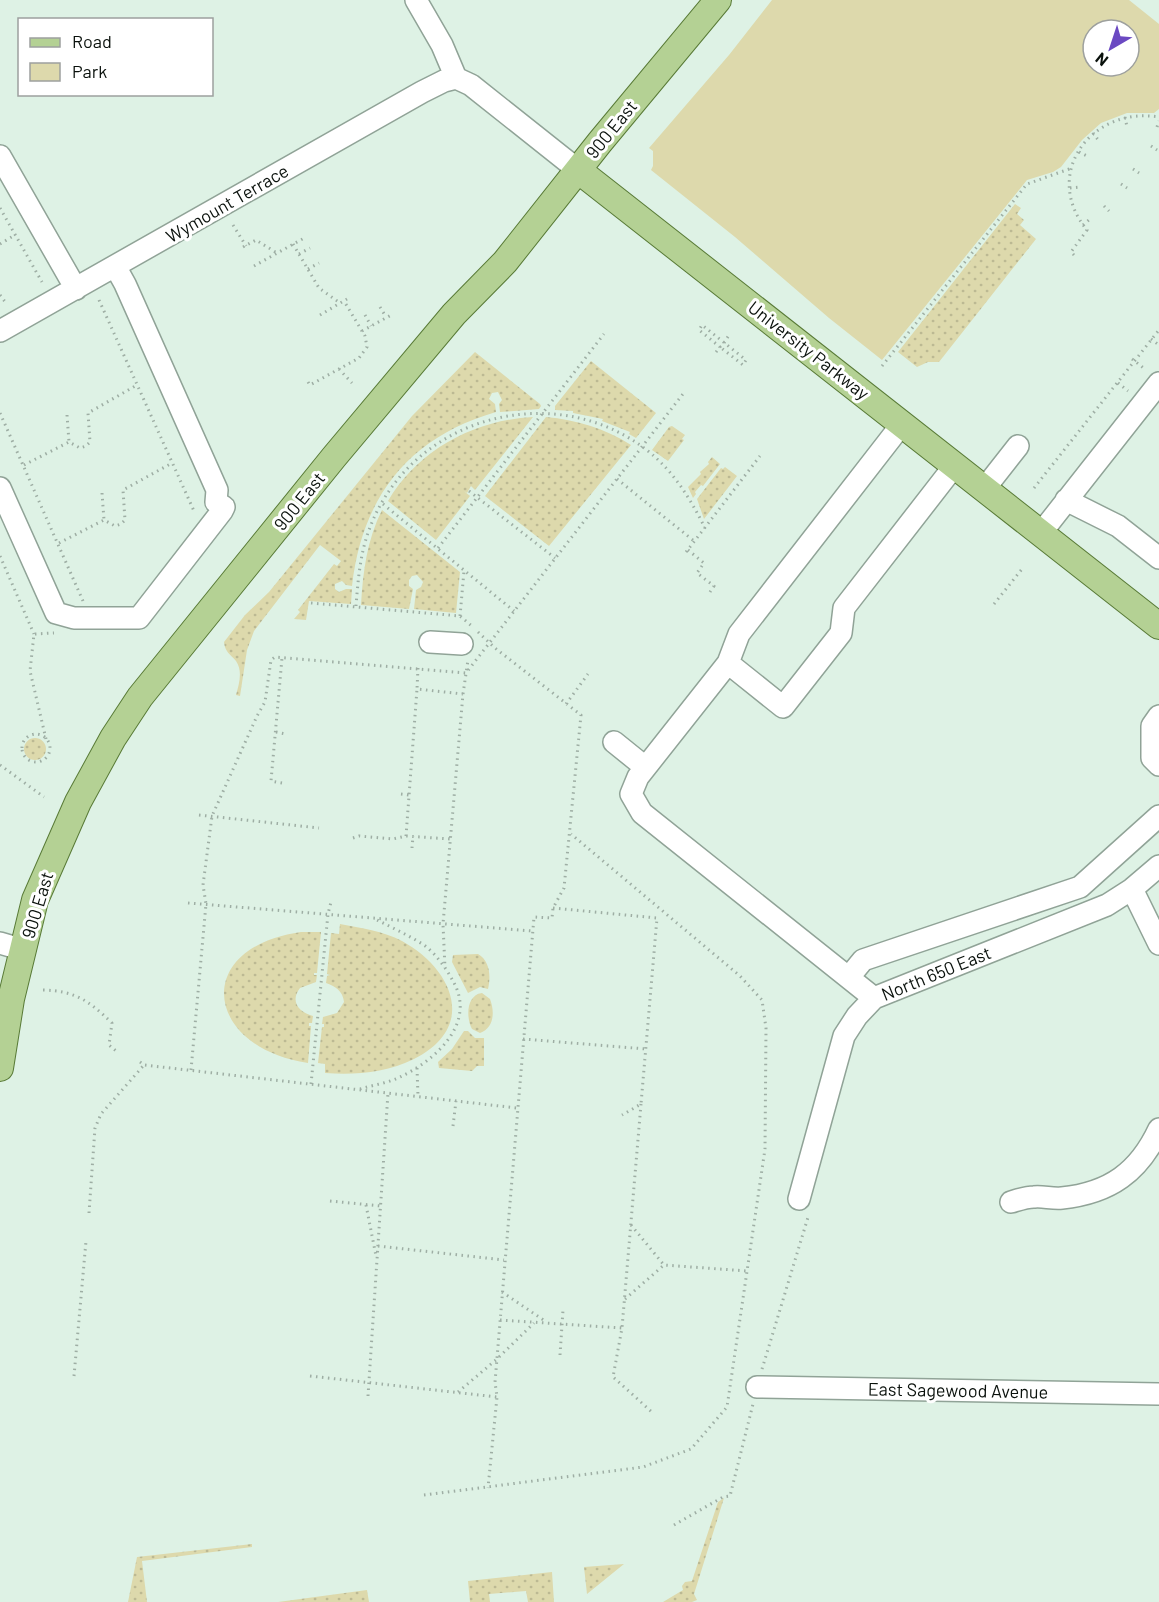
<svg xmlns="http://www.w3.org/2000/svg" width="1159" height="1602" font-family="Barlow,sans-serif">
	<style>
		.green { fill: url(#green-dots) }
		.pitch { fill: #ddd9ac; fill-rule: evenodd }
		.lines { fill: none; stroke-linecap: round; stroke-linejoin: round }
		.minor-casing { stroke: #90a397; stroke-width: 24 }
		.major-casing { stroke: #587a36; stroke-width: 28 }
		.path { stroke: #9eaea4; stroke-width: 3; stroke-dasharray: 1.5 4.5; stroke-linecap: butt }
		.minor { stroke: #fff; stroke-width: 21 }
		.major { stroke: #b4d194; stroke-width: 26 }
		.labels { text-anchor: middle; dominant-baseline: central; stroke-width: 6; stroke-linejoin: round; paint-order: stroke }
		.street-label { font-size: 18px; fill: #0a110c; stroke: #fff }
	</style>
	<defs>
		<pattern id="green-dots" width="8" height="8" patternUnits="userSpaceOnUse" patternTransform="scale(1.5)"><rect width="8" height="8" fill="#ddd9ac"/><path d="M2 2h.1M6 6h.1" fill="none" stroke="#bcb993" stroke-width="1.8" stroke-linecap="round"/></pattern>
	</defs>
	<rect width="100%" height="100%" fill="#def2e5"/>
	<!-- green -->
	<path class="green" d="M1015,204L1021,208L1017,214L1024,220L1020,225L1036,239L939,362H928L917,367L898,352Z
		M475,352L540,404L541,406L539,409L500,412L499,404L502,400L498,392L492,393L489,399L495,404L496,412C409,437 362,497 352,586L346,585L342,581L335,584V589L339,592L346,589H352L351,604L309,601L306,620L294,619L300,612L298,610L334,564L337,566L341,561L320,545L254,631L247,650L240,696L236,695C239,684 243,671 236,661C230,654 225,652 224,642L245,615L269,592L412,416Z
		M591,361L656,413L636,438L629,434L630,432L602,421L603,419L573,413V411L555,410V406Z
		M533,417L475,490L471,486L467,493L464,491L470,496L436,540L388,501C418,450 474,420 533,417Z
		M546,417C576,420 605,428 631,445L549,546L485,496Z
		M672,426L685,435L682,439L684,440L668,461L652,450L669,427Z
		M712,457L720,464L703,486L701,485L695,492L696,494L693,498L688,487L701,474L700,472L709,464L708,462Z
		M725,467L737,476L704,519L697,499L721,468L723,469Z
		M382,510L460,572L456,613L414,609L416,590L421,587L423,582L417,575L412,576L409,580V586L413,589L409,609L361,605C363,571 367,540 382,510Z
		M24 749a11 11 0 1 1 22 0a11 11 0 1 1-22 0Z
		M340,924C361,928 383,931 402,941C453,969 478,1027 414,1059C386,1073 355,1075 325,1073V1064L318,1063L322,1027H324V1024H322L323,1017L337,1013L344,1002C343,991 335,986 326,983L327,976L330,975L327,974L331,933L339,934Z
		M301,932H321L317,973H314V975H317L316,982L300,988C290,1001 298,1012 313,1016L312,1023H309V1026H311L308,1063C205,1048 190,948 301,932Z
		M478,954C490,961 491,976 488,989L480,987L468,993L452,962L453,955Z
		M482,993L490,999C495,1012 494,1028 480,1033L472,1029C466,1018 466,995 482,993Z
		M464,1031H468L475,1038H484V1066H477L472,1071L439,1068L438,1062L452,1049Z
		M724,1498L694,1594L697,1600L692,1602H663L683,1590L682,1586L685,1582L692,1581L718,1502Z
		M252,1544V1547L142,1561L147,1602H128L137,1557Z
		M624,1564L587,1594L584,1567Z
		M552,1572L554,1602H528L526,1591L489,1594L490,1602H470L468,1581Z
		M367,1590L369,1602H278Z"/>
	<!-- pitch -->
	<path class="pitch" d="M772,0H1129L1159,24V109L1154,113H1127L1101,123L1082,140L1061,167L1053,172L1027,180L882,360L829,318L735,237L651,170L653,166V151L649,148L729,55ZM1093,30H1129V66H1093Z"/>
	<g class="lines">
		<defs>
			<path id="minor" d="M416,0L442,45L456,78
				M456,78L471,85L578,170
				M0,156L76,289
				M0,331L422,92L444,81L456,78
				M0,488L56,613L74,618H139L222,511L224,507L216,502L217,490L125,284L115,266
				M985,488L1018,446
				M1066,500L1118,526L1159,558
				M1041,533L1159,383
				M430,642L462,644
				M728,663L783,707L841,633L844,608L955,465
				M1159,716L1152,726V758L1159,765
				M614,742L645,767
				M1132,889L1159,944
				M0,943L24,950
				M849,977L863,960L1080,887L1159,816
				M874,998L642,813L631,794L638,777L728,663L739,634L902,424
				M799,1199L844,1036L857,1016L874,998L1107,905L1132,889L1159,866
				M1011,1202C1018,1200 1026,1197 1034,1197C1043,1196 1052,1199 1062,1198C1110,1193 1139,1172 1159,1129
				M757,1387L1159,1394"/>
			<path id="major" d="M578,170L1159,626
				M0,1068L11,999L35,900L78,802L113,738L140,697L334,457L454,314L505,262L600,142L718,0"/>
		</defs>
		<!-- minor casing -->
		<use href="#minor" class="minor-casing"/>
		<!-- major casing -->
		<use href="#major" class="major-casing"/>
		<!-- path -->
		<path class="path" d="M1125,117L1127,127
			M1157,127L1159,121
			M1093,133L1099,141
			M1151,146L1157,150
			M1079,152L1087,156
			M1133,169L1139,173
			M1121,184L1127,188
			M1070,188L1080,187
			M1104,206L1109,211
			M0,208L42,282
			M233,225L246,246
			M1083,225L1090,219
			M0,244L15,235
			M293,244L319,288L340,303
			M243,247L256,240L277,253
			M299,254L310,248
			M1074,255L1071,252L1087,230C1041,174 1091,106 1159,117
			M254,266L306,237
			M308,269L319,263
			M0,295L6,303
			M99,300L194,511
			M380,307L386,317
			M320,315L347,299
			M365,315L371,326
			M362,331L393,314
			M1151,339L1159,345
			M724,343L729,335
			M716,352L720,347L699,330L702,325L746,360L743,365L720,347
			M1132,359L1145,369
			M882,366L1027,184L1072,168
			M339,369L352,383
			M308,382L310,385L359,358L367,347L365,336L344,301
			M1118,383L1128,391
			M0,413L83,601
			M67,415L69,442
			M24,465L69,442L80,448L86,446L90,442L88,413L137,385
			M617,479L694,541
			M1034,488L1159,330
			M469,491L555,558
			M102,493L104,520
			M383,504L514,611
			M59,543L104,520L115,526L121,524L125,520L123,490L172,463
			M438,548L604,334
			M688,550L704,563L697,573L714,586L710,592
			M686,552L760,456
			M0,556L34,634
			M311,603L460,616L473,627
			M994,604L1022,569
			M356,606C358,581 360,554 369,530C410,417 554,377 648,451C674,472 690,498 705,528
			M460,616L464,571
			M478,632L495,648L581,715L564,888L553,908L552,918L534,917L495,1382L497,1397L488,1488
			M418,668L417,689L463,694L443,924L445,968
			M463,694L468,660
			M566,704L588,674
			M276,732L286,734
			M22 748a14 14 0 1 1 28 0a14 14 0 1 1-28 0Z
			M46,739L30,671L34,634L54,633
			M0,765L44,797
			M282,783L271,781L282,658
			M401,794L409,795
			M199,815L319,828
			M406,836L417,689
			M353,838L359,836L393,839L406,836L450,839
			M412,848L413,836
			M188,903L532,931
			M553,908L657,918L641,1104L622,1115
			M43,990C76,991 89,1001 112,1023L109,1045L116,1051
			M523,1039L646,1049
			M140,1062L144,1065L517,1108
			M417,1068L418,1096
			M191,1070L206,904L203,885L212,816L257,716L265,702L271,660L275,657L466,673L683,394
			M311,1084L328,914L331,902
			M360,1089C373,1085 388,1083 400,1077C436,1060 477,1023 453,981C446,968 436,954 424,945C408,935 391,927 375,919
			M641,1104L622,1328L613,1377L653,1413
			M453,1126L456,1101
			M330,1201L381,1206
			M366,1205L376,1256
			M89,1213L95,1128L101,1114L144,1065
			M631,1225L664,1265
			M378,1246L504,1260
			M502,1292L545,1321
			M625,1299L664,1265L747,1271
			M500,1320L622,1328
			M560,1355L563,1310
			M762,1369L809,1214
			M74,1376L86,1241
			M310,1376L497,1397
			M458,1392L497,1359L534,1323
			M368,1396L388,1093
			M424,1495L643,1467L691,1449L727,1407L765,1149L766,1028L762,1000L740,976L571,834
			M674,1525L723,1497L730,1496L753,1404"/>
		<!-- minor -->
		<use href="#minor" class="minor"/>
		<!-- major -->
		<use href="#major" class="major"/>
	</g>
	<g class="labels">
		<!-- street labels -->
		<g class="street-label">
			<text transform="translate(611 129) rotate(-51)">900 East</text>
			<text transform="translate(227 203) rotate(-30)">Wymount Terrace</text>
			<text transform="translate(809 350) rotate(38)">University Parkway</text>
			<text transform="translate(299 501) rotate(-51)">900 East</text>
			<text transform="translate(37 905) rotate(-73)">900 East</text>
			<text transform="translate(936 973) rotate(-22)">North 650 East</text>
			<text transform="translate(958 1390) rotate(1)">East Sagewood Avenue</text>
		</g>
	</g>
	<!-- legend -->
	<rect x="18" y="18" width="195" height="78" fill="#ffffff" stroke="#9da09e" stroke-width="1.5"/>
	<rect x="30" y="38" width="30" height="9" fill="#b4d194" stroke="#9da09e" stroke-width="1.5"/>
	<text x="72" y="48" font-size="18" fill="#0a110c">Road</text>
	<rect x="30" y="63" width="30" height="18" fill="#ddd9ac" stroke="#9da09e" stroke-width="1.5"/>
	<text x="72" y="78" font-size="18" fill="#0a110c">Park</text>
	<!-- north arrow -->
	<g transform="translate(1111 48) rotate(219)"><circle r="28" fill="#ffffff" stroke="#9da09e" stroke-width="1.5"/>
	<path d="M0-4.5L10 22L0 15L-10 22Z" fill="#6b49c2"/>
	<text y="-9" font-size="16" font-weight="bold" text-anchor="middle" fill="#0a110c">N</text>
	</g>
</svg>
